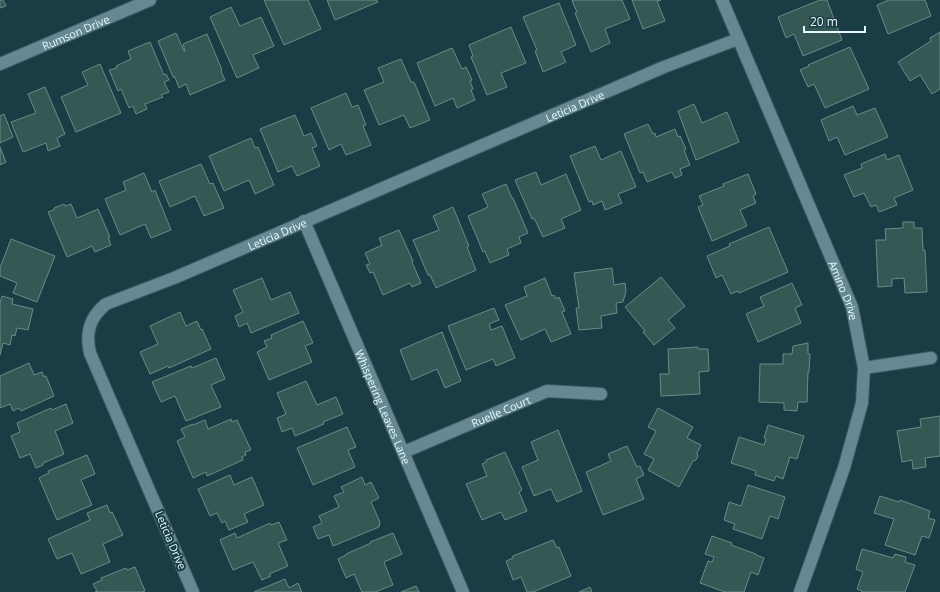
<svg xmlns="http://www.w3.org/2000/svg" width="940" height="592" font-family="'Open Sans',sans-serif">
	<style>
		.building { fill: #355854; stroke: #688d88 }
		.lines { fill: none; stroke-linecap: round; stroke-linejoin: round }
		.street-casing { stroke: #3c5b62; stroke-width: 14 }
		.street { stroke: #658892; stroke-width: 12 }
		.labels { text-anchor: middle; dominant-baseline: central; stroke-width: 4; stroke-linejoin: round; paint-order: stroke }
		.street-label { font-size: 11px; fill: #e6f9fe; stroke: #1a3c45 }
	</style>
	<rect width="100%" height="100%" fill="#1a3c45"/>
	<!-- building -->
	<path class="building" d="M0,0H3L6,6L0,8Z
		M264,0H308L321,29L284,45Z
		M327,0H377L378,2L335,20Z
		M573,0H622L630,19L605,29L610,43L591,52L575,13L577,12L572,1Z
		M632,0H661L657,1L665,21L643,29Z
		M820,0H827L842,40L803,56L794,34L786,38L778,17Z
		M889,0H925L931,16L888,34L877,5Z
		M559,3L576,45L561,52L566,62L543,72L535,51L537,50L523,17Z
		M231,7L240,26L261,17L274,46L253,55L259,68L237,78L210,17Z
		M511,27L526,63L501,73L507,87L487,95L471,57L473,56L469,45Z
		M940,32V89L932,94L920,75L910,81L898,62L931,41L930,38Z
		M176,33L184,51H185L183,44L207,34L222,70L221,71L225,80L190,95L186,84L179,88L175,77H173L158,41Z
		M150,42L164,75L166,74L169,80L164,82L169,92L161,95L163,97L145,104L147,109L136,114L133,106L129,108L121,89L118,91L109,70L117,68L116,66L131,59L128,51Z
		M850,47L869,89L825,108L814,84L808,87L800,70L809,66L808,65Z
		M452,48L462,69L466,67L472,80L470,81L473,89L471,90L475,100L457,108L453,98L435,106L417,63Z
		M401,59L411,82H414L430,120L410,128L404,115L379,125L364,90L384,82L378,68Z
		M100,64L121,113L76,132L61,97L88,85L82,72Z
		M45,87L65,134L57,138L60,146L48,151L46,143L23,152L11,122L36,113L28,94Z
		M346,93L352,107L358,105L366,125L363,126L371,145L346,155L341,144L329,150L311,108Z
		M694,104L702,123L727,112L739,142L696,160L678,111Z
		M853,106L857,115L875,108L888,137L845,155L837,137L829,141L821,120Z
		M4,114L13,137L0,143V116Z
		M295,115L304,136L311,133L317,146L312,148L320,166L297,176L292,166L278,172L260,129Z
		M648,124L653,134L655,133L656,137L675,129L678,137L680,136L686,149L684,150L690,165L680,169L682,175L675,178L672,172L647,182L643,172L640,173L624,134Z
		M251,138L255,148L258,147L274,185L255,194L249,180L224,191L209,156Z
		M595,146L601,160L621,151L636,187L618,194L622,203L605,210L602,201L593,205L592,201L589,202L570,156Z
		M0,147L6,162L0,165Z
		M885,154L887,160L899,155L913,190L894,198L897,205L879,212L876,205L871,207L864,193L854,197L844,175L862,168L861,164Z
		M201,164L210,184L213,183L224,208L204,216L195,196L170,207L159,181Z
		M536,172L541,185L566,174L581,210L561,219L565,228L543,237L534,218L532,219L515,180Z
		M144,173L152,192L155,190L171,230L151,238L145,224L120,235L105,199L126,190L123,182Z
		M748,174L756,194L753,196L756,203L740,210L747,226L712,241L698,207L703,205L699,196L724,186L723,184Z
		M506,184L512,198H513L528,233L519,237L521,243L507,249L509,255L490,263L485,251L483,252L468,216L488,207L482,194Z
		M64,204L65,206L71,204L77,218L98,209L110,237H108L111,245L95,252L92,246L67,257L48,212L54,210V208Z
		M453,207L469,246L467,247L476,270L436,288L430,275H428L413,240L439,230L433,216Z
		M903,222H914V228H922L923,250H925L927,292L905,293L904,278L892,279V286L878,287L876,240H886L885,229L903,228Z
		M769,227L788,272L739,293L738,291L731,294L722,275L716,278L707,256L730,246L729,244Z
		M399,230L413,261L412,262L421,283L412,287L410,283L383,295L373,272L370,273L366,265L370,264L365,253L382,245L379,238Z
		M11,239L55,256L37,302L13,293L17,283L0,276V268Z
		M612,268L614,285L625,283L626,291L623,302L616,303L617,313L601,316L602,328L579,330L576,308H579L574,273Z
		M661,277L685,306L668,320L675,328L654,345L643,332L645,331L625,307Z
		M262,278L271,300L290,292L299,313L251,333L247,323L239,327L235,316L243,312L233,290Z
		M545,278L552,296L554,295L556,299L559,297L565,311L562,312L571,334L551,342L545,329L521,340L505,305L527,296L524,287Z
		M792,283L802,305L795,308L801,323L758,342L746,314L764,306L760,297Z
		M2,296L13,299L12,304L33,309L28,330L17,328L15,336L12,335L10,345L3,343L0,355V303Z
		M494,308L499,320L489,324L491,330L502,326L515,358L496,366L493,359L466,370L448,326Z
		M180,312L186,326L197,321L201,330L202,329L211,349L169,368L168,366L150,374L140,352L158,344L150,326Z
		M303,321L313,343L305,346L312,362L269,380L257,352L267,347L264,341L272,338L271,335Z
		M442,332L461,381L445,388L437,369L412,380L400,350Z
		M808,343V354H810L809,372H808L807,402H798L797,411L784,410V403L759,402L760,364H783V354H792L793,346Z
		M698,347V349H708L709,371L699,372L700,394L661,396L660,374H669L668,349Z
		M216,358L225,379L211,385L221,407L186,421L175,396L161,402L152,382L191,366L192,368Z
		M29,363L34,375L42,372L44,377L46,376L54,396L21,411L19,408L13,411L10,404L0,408V376Z
		M306,381L317,405L336,397L343,414L323,422L324,424L295,436L292,428L282,432L277,418L286,414L277,393Z
		M66,404L73,423L55,431L64,454L43,463V465L36,468L30,454L20,458L11,436L20,432L17,423L51,408L52,410Z
		M658,408L693,427L687,438L701,445L697,453L698,456L696,460L693,461L679,487L648,470L654,459L644,454L656,431L648,427Z
		M940,416V456L925,458L926,467L913,469L912,460L902,462L897,431L921,427L920,419Z
		M231,419L232,422L237,420L251,450L245,452L246,455L242,457L243,460L207,476L206,472L193,478L177,441L185,437L181,429L193,424V425L205,420L208,429Z
		M768,425L804,436L797,459L790,457L783,479L776,476L774,481L755,475L756,471L731,463L739,437L764,445L766,439L764,438Z
		M347,427L356,447L348,450L355,467L313,485L297,448Z
		M558,430L582,491L557,502L551,489L534,496L522,467L538,460L531,442Z
		M627,446L637,467L640,466L644,475L636,479L644,499L603,515L586,472L611,461L608,454Z
		M505,452L522,490L519,492L527,511L505,520L501,512L482,520L466,484L487,476L482,464L486,462V460Z
		M87,455L95,474L81,480L92,505L57,520L39,478L49,473L48,471Z
		M230,475L234,485L252,477L264,505L244,514L248,522L229,530L225,521L222,523L217,513L210,516L198,489Z
		M362,477L365,485L371,482L379,498L371,502L380,522L379,527L333,546L329,535L318,539L313,527L322,523L319,516L339,507L334,496L344,492L341,487Z
		M748,485L785,497L778,519L770,516L762,539L733,529L735,524L724,520L729,502L741,506Z
		M880,496L899,502L900,500L930,511L928,518L935,520L929,538L922,536L915,555L885,545L894,519L874,513Z
		M107,505L110,513L112,512L123,535L103,544L110,562L81,574L72,553L57,559L48,539L90,520L87,513Z
		M279,522L287,540L278,543L288,566L269,574L271,576L262,580L253,562L233,570L220,540L235,533L237,538L270,523L271,525Z
		M393,533L402,554L384,562L393,585L375,592H362L354,574L346,578L338,559L346,555V554L371,543L370,542Z
		M712,536L732,543L731,545L756,554V555L764,558L758,575L751,572L744,592H725L700,583L708,561L712,562L714,557L705,554Z
		M553,540L557,548L559,547L571,576L533,592H527L521,577L513,580L506,561L513,558V556Z
		M862,549L893,558L895,554L906,557L905,562L915,565L905,592H862V591L857,589L863,572L856,569Z
		M135,567L145,591L142,592H95L97,591L93,584L102,580L101,578L126,568L127,570Z
		M285,579L289,588L298,583L302,592H254Z
		M416,586L419,592H401Z
		M590,587L592,592H579Z"/>
	<g class="lines">
		<defs>
			<g id="street">
				<path id="s1" d="M722,0L852,307L864,368L862,403L844,468L800,592"/>
				<path id="s2" d="M0,64L150,0"/>
				<path id="s3" d="M304,221L463,592"/>
				<path d="M864,368L931,358"/>
				<path id="s4" d="M404,452L547,391L601,394"/>
				<path id="s5" d="M193,592L90,353C85,332 90,317 106,304L174,278L664,67L738,39"/>
			</g>
		</defs>
		<!-- street casing -->
		<use href="#street" class="street-casing"/>
		<!-- street -->
		<use href="#street" class="street"/>
	</g>
	<g class="labels">
		<!-- street labels -->
		<g class="street-label">
			<text stroke="none"><textPath href="#s2" startOffset="82">Rumson Drive</textPath></text>
			<text stroke="none"><textPath href="#s5" startOffset="824">Leticia Drive</textPath></text>
			<text stroke="none"><textPath href="#s5" startOffset="500">Leticia Drive</textPath></text>
			<text stroke="none"><textPath href="#s1" startOffset="315">Amino Drive</textPath></text>
			<text stroke="none"><textPath href="#s3" startOffset="202">Whispering Leaves Lane</textPath></text>
			<text stroke="none"><textPath href="#s4" startOffset="105">Ruelle Court</textPath></text>
			<text transform="translate(171 540) rotate(67)">Leticia Drive</text>
		</g>
	</g>
	<!-- scale -->
	<path d="M804 26v6h61v-6" fill="none" stroke="#e6f9fe" stroke-width="2"/>
	<text x="810" y="26" font-size="12" fill="#e6f9fe" stroke="#1a3c45" stroke-width="3" paint-order="stroke">20 m</text>
</svg>
